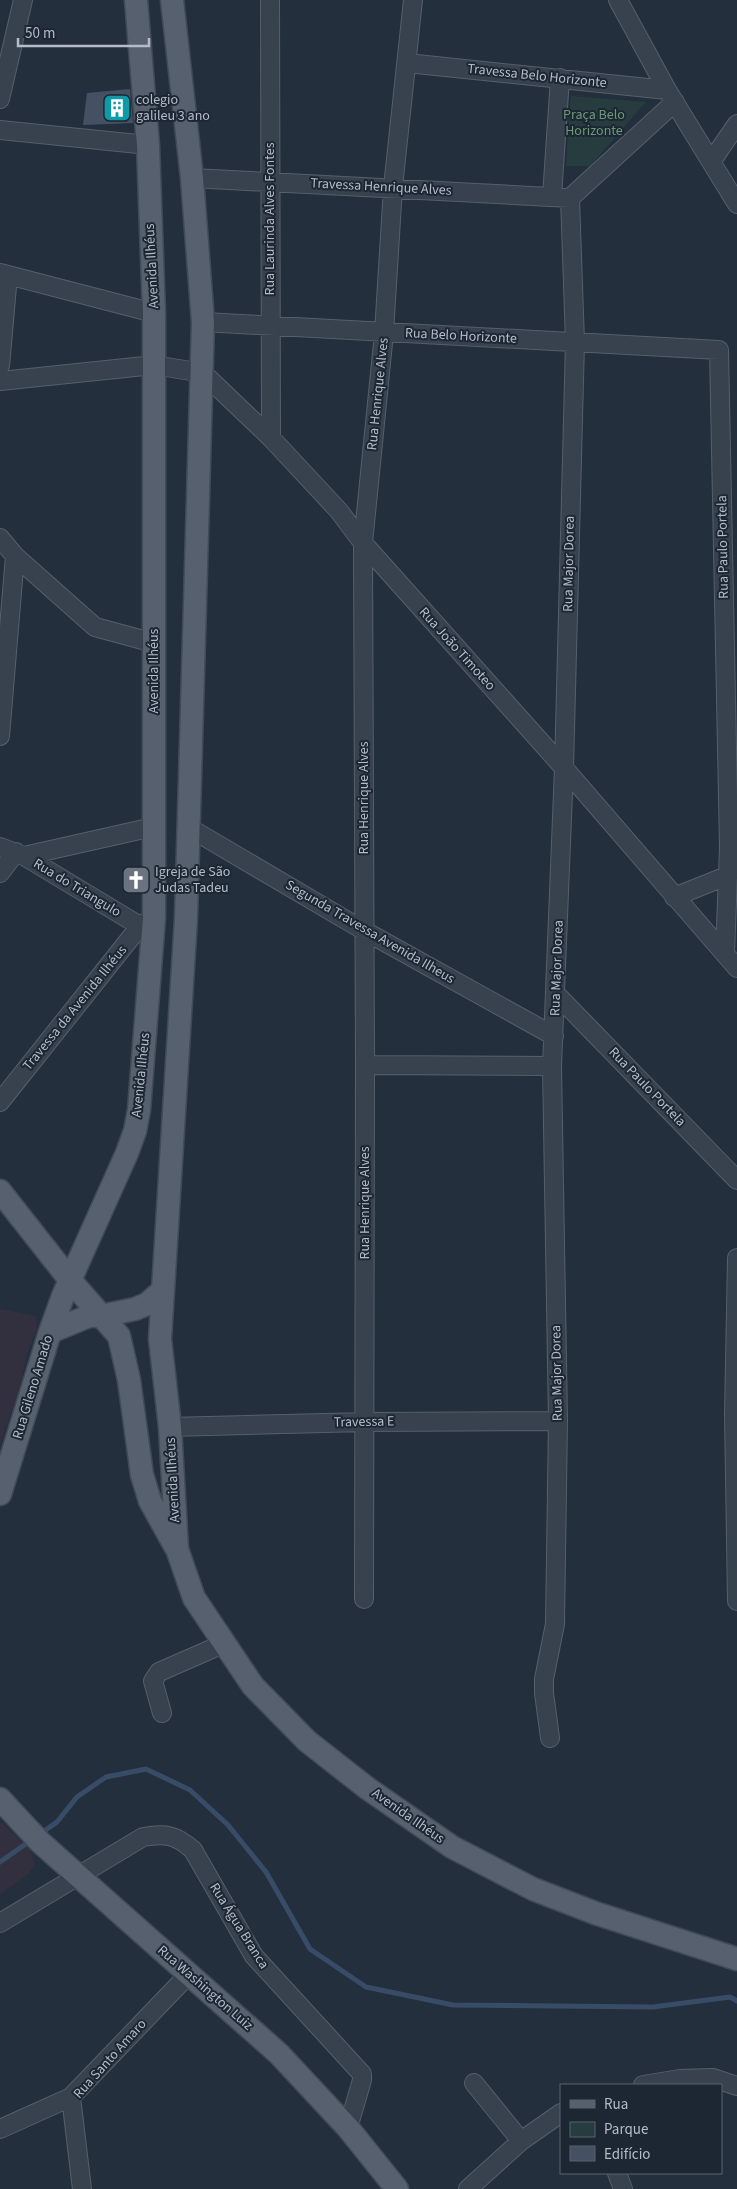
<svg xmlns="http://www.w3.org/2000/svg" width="737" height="2189" font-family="'Source Sans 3',sans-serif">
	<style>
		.medical { fill: #32303f }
		.green { fill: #263c3f }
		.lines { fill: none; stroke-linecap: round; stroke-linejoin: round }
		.stream { stroke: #394c67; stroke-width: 5 }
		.building { fill: #455162 }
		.minor-casing { stroke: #565f6c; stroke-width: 20 }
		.major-casing { stroke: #414a57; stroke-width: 25 }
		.minor { stroke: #38414e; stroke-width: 18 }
		.major { stroke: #56606e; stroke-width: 22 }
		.labels { text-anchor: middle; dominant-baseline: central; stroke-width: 4; stroke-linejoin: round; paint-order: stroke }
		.street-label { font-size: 14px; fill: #b4bcc9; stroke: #1d2633 }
		.poi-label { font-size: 14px; fill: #b4bcc9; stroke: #1d2633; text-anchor: start }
		.park-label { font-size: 14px; fill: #6b9a76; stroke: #1d2633 }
	</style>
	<rect width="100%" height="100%" fill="#242f3e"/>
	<!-- medical -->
	<path class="medical" d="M0,1309L36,1316L37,1328L27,1354L19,1390L0,1444Z
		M0,1821L30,1850L35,1864L28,1874L0,1894Z"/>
	<!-- green -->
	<path class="green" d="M571,96L646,102L590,166H566Z"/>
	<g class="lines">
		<!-- stream -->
		<path class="stream" d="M40,1834L57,1822L77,1797L106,1777L146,1769L190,1790L228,1825L266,1872L310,1949L366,1987L453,2005L653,2007L730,1997L737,2001
			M0,1862L30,1841"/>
	</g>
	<!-- building -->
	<path class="building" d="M130,89L133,123L83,125L87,93Z"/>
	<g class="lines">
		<defs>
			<path id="minor" d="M270,0L271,438
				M618,0L667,90L737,204
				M407,63L667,90
				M0,99L23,0
				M0,130L148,145
				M711,162L737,124
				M192,178L570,198
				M552,196L560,78
				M570,198L675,102
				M0,273L154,313
				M203,322L719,350L729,847L725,954
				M0,366L8,275
				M0,381L154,365L203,373L271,438L339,511L363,543L564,768L737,968
				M0,538L15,556L95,627L154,643
				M0,736L15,556
				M188,827L363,930L554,1036
				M0,847L24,856L140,926
				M24,856L153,827
				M0,873L16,852
				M674,897L729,875
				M556,994L737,1180
				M365,1065L552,1066
				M0,1102L140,926L154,918
				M737,1258L734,1415L737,1601
				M170,1427L365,1422L558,1421
				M364,1599L365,1065L363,543L384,333L393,187L413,0
				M162,1713L153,1681L159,1672L223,1644
				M550,1738L544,1693V1679L555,1624L558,1421L552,1066L564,768L575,342L570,198
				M0,1923L143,1837C166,1833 176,1835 193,1850L254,1956L362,2074V2080L348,2128
				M474,2083L521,2141
				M643,2085L680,2079L713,2078L737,2086
				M0,2129L71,2097
				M617,2173L623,2189
				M82,2189L71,2097L189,1974
				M468,2189L521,2141L561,2113"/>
			<path id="major" d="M172,0L192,178L203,322L186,918L160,1339L170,1427L177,1549L194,1598L253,1686L307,1741L367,1788L452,1847L533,1889L595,1913L737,1959
				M0,1191L70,1280L119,1336L129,1380L142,1475L150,1501L175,1546
				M50,1332L89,1316H101L135,1309L147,1304L162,1291
				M0,1494L50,1332L63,1296L127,1153L135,1131L139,1110L154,918V313L148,145L136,0
				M0,1799L40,1842L279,2054L348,2128L397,2189"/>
		</defs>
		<!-- minor casing -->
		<use href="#minor" class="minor-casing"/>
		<!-- major casing -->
		<use href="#major" class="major-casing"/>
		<!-- minor -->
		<use href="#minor" class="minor"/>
		<!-- major -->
		<use href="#major" class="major"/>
	</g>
	<!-- icons -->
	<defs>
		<symbol id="building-square" viewBox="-11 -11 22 22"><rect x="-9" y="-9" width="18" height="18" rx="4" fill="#0f9aa8" stroke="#1d2633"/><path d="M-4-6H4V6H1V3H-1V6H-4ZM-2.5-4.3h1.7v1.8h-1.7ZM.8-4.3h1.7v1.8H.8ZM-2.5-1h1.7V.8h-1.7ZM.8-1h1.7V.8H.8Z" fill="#fff"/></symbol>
		<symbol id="church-square" viewBox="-11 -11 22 22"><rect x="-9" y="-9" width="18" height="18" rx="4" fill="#6b7280" stroke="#1d2633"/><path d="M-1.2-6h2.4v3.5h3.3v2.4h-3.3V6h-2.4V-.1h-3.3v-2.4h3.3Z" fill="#fff"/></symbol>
	</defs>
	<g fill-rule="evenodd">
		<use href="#building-square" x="101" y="92" width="32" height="32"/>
		<use href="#church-square" x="120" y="864" width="32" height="32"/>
	</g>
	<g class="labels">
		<!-- street labels -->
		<g class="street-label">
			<text transform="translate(537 76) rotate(6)">Travessa Belo Horizonte</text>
			<text transform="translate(381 187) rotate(3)">Travessa Henrique Alves</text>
			<text transform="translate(270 219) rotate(-90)">Rua Laurinda Alves Fontes</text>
			<text transform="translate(152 266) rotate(-93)">Avenida Ilhéus</text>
			<text transform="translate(461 336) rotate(3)">Rua Belo Horizonte</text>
			<text transform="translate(378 394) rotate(-84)">Rua Henrique Alves</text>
			<text transform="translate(723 547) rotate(-91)">Rua Paulo Portela</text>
			<text transform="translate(569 564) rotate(-89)">Rua Major Dorea</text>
			<text transform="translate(457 649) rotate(48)">Rua João Timoteo</text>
			<text transform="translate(154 671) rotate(-90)">Avenida Ilhéus</text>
			<text transform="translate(364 798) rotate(-90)">Rua Henrique Alves</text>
			<text transform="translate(77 888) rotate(31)">Rua do Triangulo</text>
			<text transform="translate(370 932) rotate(30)">Segunda Travessa Avenida Ilheus</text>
			<text transform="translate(557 968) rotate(-88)">Rua Major Dorea</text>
			<text transform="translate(75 1008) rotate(-51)">Travessa da Avenida Ilhéus</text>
			<text transform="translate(141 1075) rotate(-84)">Avenida Ilhéus</text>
			<text transform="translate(647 1087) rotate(46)">Rua Paulo Portela</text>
			<text transform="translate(365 1203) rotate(-90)">Rua Henrique Alves</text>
			<text transform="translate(557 1373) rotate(-91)">Rua Major Dorea</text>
			<text transform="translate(33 1387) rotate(-73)">Rua Gileno Amado</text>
			<text transform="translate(364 1422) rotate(-1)">Travessa E</text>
			<text transform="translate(173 1480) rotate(-93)">Avenida Ilhéus</text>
			<text transform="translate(408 1816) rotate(35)">Avenida Ilhéus</text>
			<text transform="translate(239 1926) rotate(58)">Rua Água Branca</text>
			<text transform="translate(205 1988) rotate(41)">Rua Washington Luiz</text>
			<text transform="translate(110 2059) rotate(-48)">Rua Santo Amaro</text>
		</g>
		<!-- poi labels -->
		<g class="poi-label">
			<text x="136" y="100">colegio<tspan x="136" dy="16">galileu 3 ano</tspan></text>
			<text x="155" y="872">Igreja de São<tspan x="155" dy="16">Judas Tadeu</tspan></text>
		</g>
		<!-- park labels -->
		<g class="park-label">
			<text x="594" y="115">Praça Belo<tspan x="594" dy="16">Horizonte</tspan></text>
		</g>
	</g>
	<!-- legend -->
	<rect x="560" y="2084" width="162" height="90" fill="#1d2633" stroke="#59626f"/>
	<rect x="570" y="2100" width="25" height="8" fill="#56606e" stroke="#59626f"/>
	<text x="604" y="2109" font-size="15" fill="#b4bcc9">Rua</text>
	<rect x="570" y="2122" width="25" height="15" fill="#263c3f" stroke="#59626f"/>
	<text x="604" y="2134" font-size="15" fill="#b4bcc9">Parque</text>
	<rect x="570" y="2146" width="25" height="15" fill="#455162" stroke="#59626f"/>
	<text x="604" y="2159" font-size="15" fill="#b4bcc9">Edifício</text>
	<!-- scale -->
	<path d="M18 38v8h131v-8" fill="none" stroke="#b4bcc9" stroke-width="2.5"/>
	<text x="25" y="38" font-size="15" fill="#b4bcc9" stroke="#1d2633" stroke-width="4" paint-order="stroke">50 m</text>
</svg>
